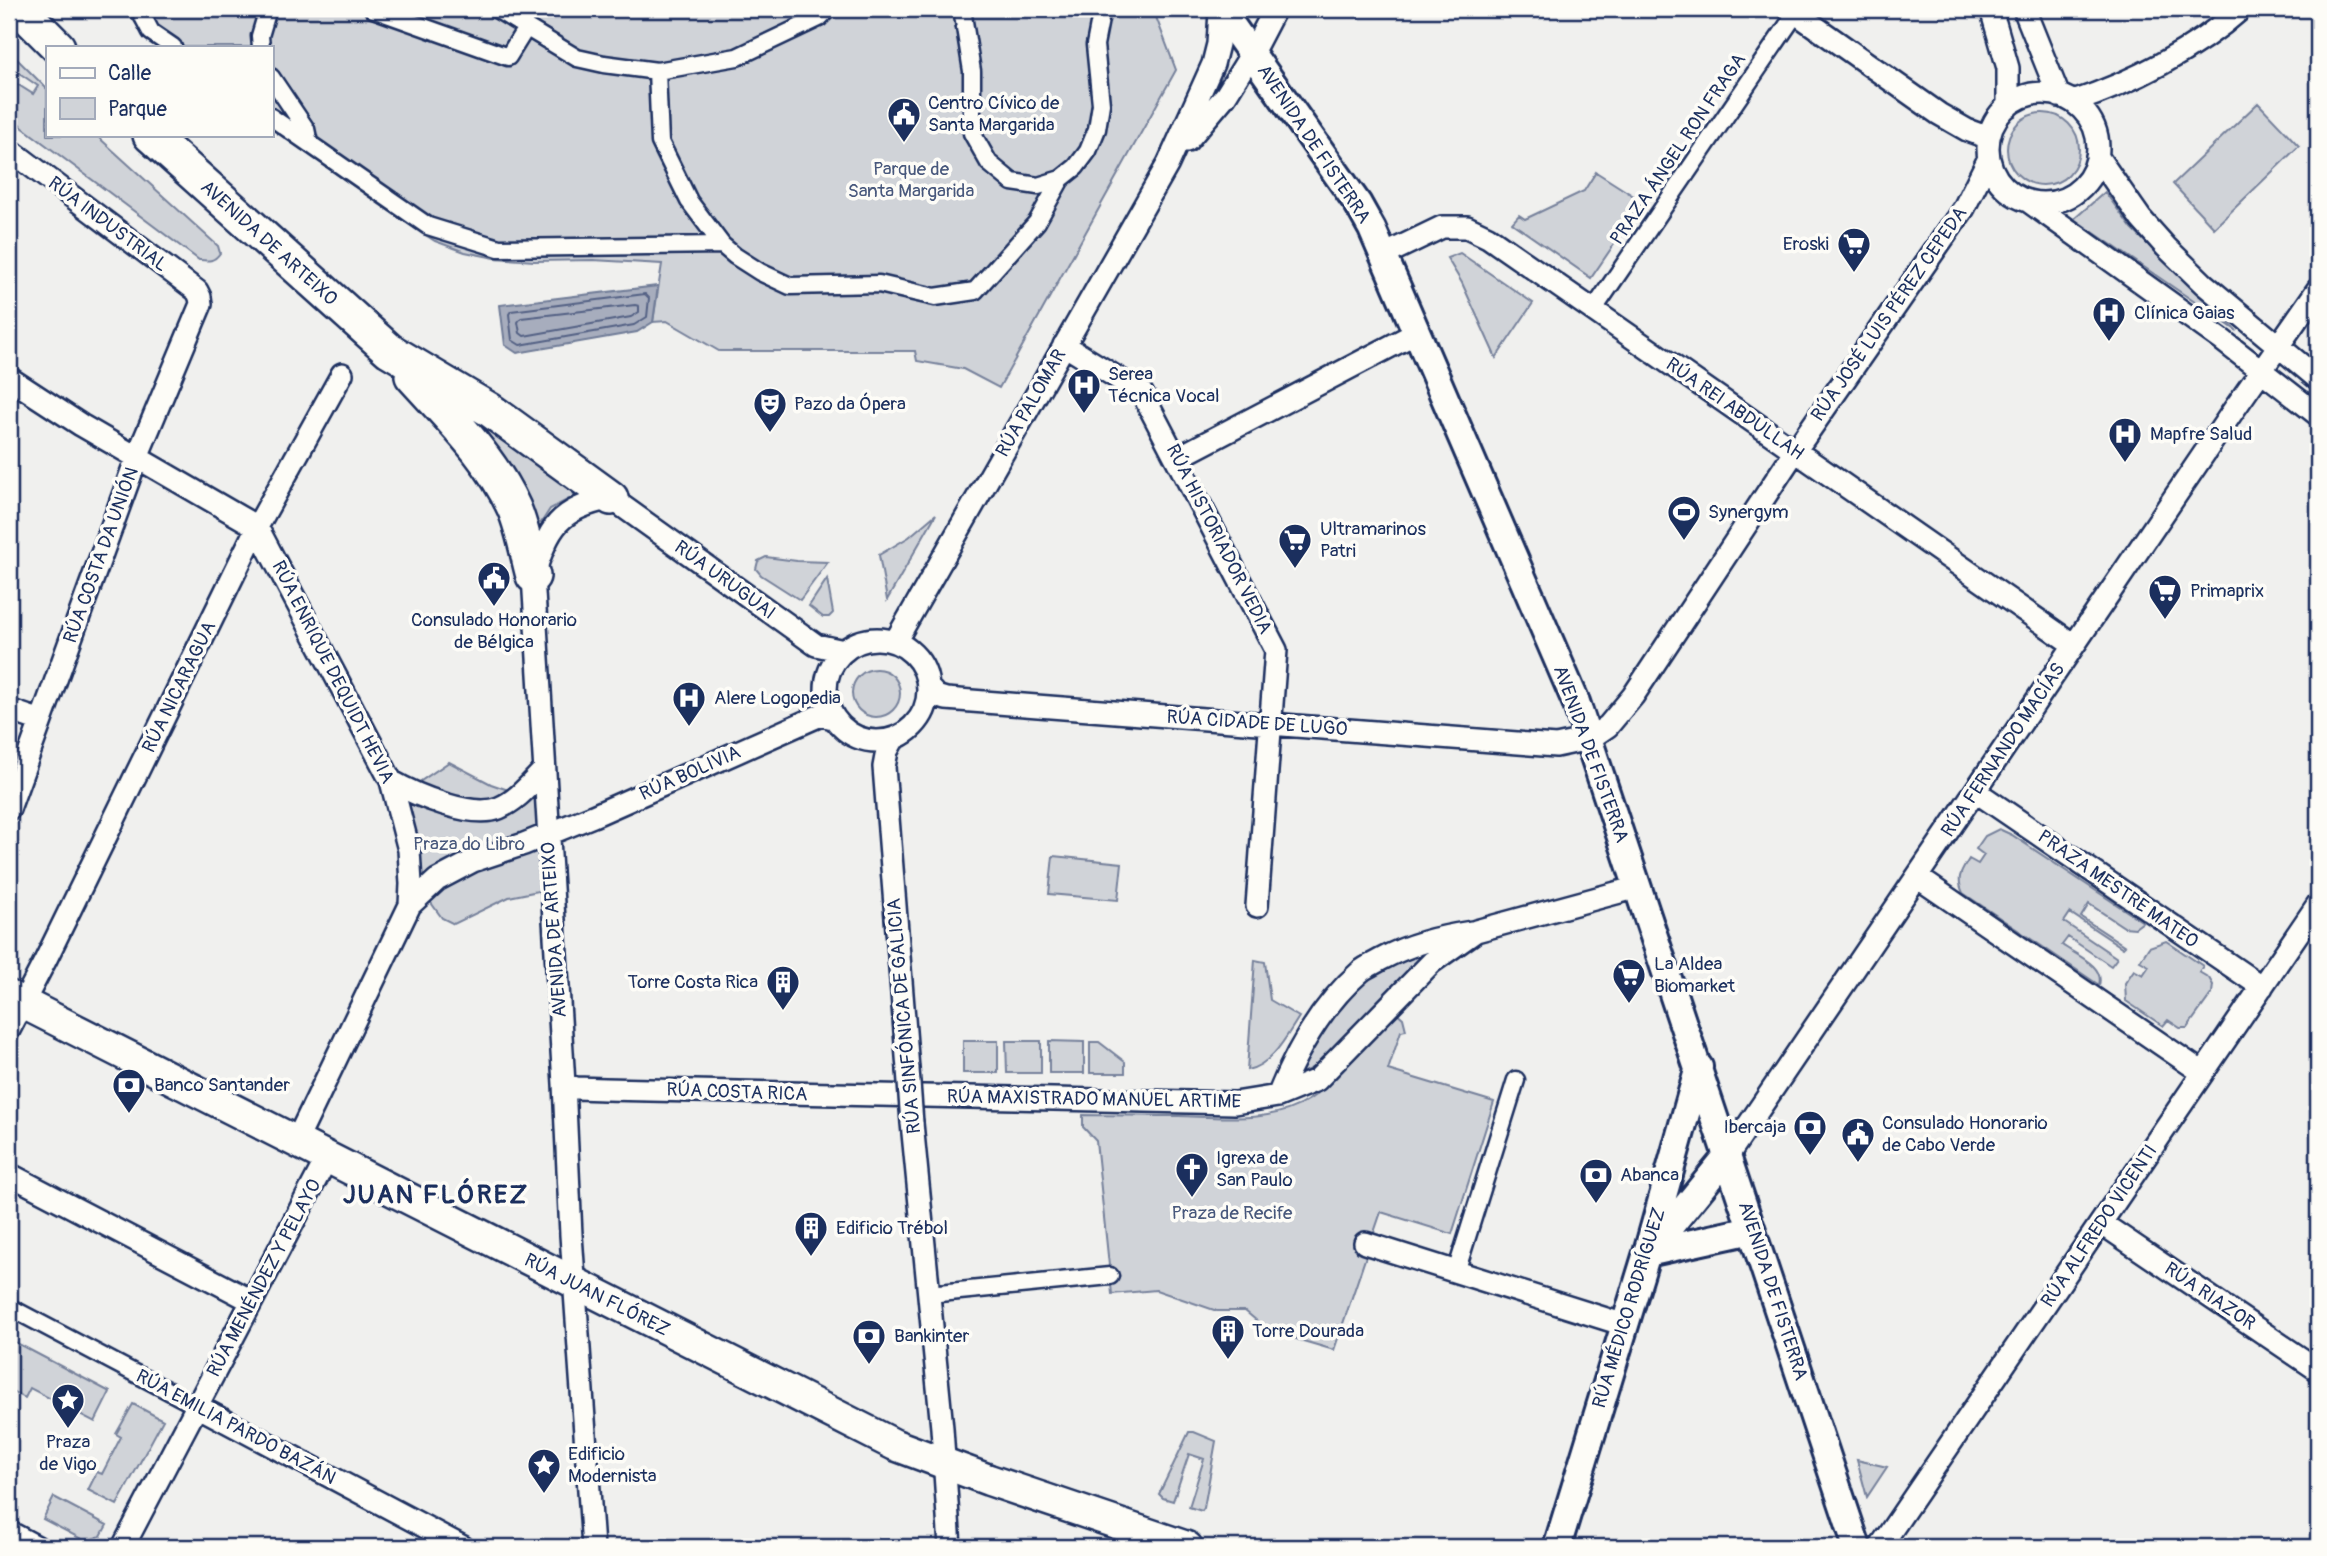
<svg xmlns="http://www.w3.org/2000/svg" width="2327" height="1556" font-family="Pangolin,sans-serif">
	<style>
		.green { fill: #d0d3d8; stroke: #76819b; stroke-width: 2 }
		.water { fill: #a7adbd; stroke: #6f7b97; stroke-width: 2 }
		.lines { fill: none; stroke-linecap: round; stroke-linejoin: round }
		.shore { stroke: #536184; stroke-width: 2 }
		.pedestrian-casing { stroke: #1b2f5e; stroke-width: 21 }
		.minor-casing { stroke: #1b2f5e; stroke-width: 26 }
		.tertiary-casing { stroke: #1b2f5e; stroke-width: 32 }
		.secondary-casing { stroke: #1b2f5e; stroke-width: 35 }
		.primary-casing { stroke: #1b2f5e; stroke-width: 38 }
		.pedestrian { stroke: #fdfcf7; stroke-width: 16 }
		.minor { stroke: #fdfcf7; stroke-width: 21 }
		.tertiary { stroke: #fdfcf7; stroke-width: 26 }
		.secondary { stroke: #fdfcf7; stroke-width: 30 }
		.primary { stroke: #fdfcf7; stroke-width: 33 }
		.minor-bridge-casing { stroke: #1b2f5e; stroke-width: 26; stroke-linecap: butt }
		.minor-bridge { stroke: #fdfcf7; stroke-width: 21 }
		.labels { text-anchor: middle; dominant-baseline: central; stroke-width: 7; stroke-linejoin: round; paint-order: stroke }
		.poi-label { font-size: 19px; fill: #1b2f5e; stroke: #fdfcf7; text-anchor: start }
		.street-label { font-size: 19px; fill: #1b2f5e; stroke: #fdfcf7 }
		.park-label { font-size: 19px; fill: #48587c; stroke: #fdfcf7 }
		.district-label { font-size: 26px; font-weight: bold; letter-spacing: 2px; fill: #1b2f5e; stroke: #fdfcf7 }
	</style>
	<rect width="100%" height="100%" fill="#f0f0ee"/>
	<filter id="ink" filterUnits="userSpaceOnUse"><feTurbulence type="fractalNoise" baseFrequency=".0143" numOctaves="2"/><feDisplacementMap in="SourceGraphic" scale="14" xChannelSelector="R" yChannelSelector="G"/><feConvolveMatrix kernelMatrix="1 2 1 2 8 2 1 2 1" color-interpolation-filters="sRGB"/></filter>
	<g filter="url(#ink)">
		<!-- green -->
		<path class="green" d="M126,9H1153L1176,70L999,388L963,369L917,361L915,351H719L667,321L653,322L662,264L593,260L534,261L495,258L465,252L435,241L399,218L271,128V47H157L147,40Z
			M9,51L47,89V135H96L218,246L220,253C214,262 208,261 199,260L22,127L9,111V79L33,94L38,86L9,66Z
			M2258,103L2299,146L2214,228L2173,184Z
			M2007 149a36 36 0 1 1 72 0a36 36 0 1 1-72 0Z
			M1596,172L1643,202L1591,278L1512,223L1519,215L1525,219L1584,191Z
			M2105,192L2132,229L2237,331L2074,219Z
			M1460,253L1533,303L1496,358L1462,283L1447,258Z
			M479,423H482L576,490L573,497L550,509L541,523L534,522L476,425Z
			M936,514L887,600L879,555L909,537Z
			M766,557L797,561L828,562L800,600L761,575L756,569L758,561Z
			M827,579L833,613L829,617H823L809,606Z
			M852 693a24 24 0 1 1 48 0a24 24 0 1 1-48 0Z
			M449,762L491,784L546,803L551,878L538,891L509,897L454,924L442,918L411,875L390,802Z
			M1999,829L2012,835L2143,922L2135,928L2124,927L2089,904L2081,917L2125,946L2123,948L2070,913L2064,922L2117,958L2111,966L2068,937L2062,945C2075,955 2105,965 2099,985L1963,893C1956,878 1961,872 1969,859L1978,864L1984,855L1976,849L1985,836Z
			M1053,856L1122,863L1118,900L1049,894Z
			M2166,941L2203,966L2199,972L2209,978L2213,985L2212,993L2187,1028H2180L2168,1020L2163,1026L2126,1001L2125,983L2134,970L2143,975L2149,966L2140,961L2149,947Z
			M1437,948L1424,955L1413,965L1314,1067L1296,1076C1321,1034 1346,987 1389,961C1402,954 1422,952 1437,948Z
			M1255,960L1265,962L1270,1000L1299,1017C1286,1037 1272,1065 1247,1070Z
			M1395,1011L1403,1018L1406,1030L1401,1031L1388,1070L1494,1102L1452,1234L1381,1212L1334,1350L1269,1331L1245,1311H1217L1156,1290L1112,1294L1096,1141L1083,1127V1115C1115,1115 1147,1116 1179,1116C1221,1117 1273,1124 1310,1099C1340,1079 1370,1038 1395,1011Z
			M963,1041H998V1073H963Z
			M1006,1041H1041V1073H1007Z
			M1049,1041L1084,1042V1073H1049Z
			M1090,1042H1099L1125,1062V1073H1090Z
			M9,1339L110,1392L95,1422L30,1388L25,1398L9,1390Z
			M133,1404L163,1420L117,1505L88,1490L97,1472L102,1474L121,1437L116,1434Z
			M1189,1432H1194L1216,1441L1204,1508L1202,1511L1189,1507L1204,1459L1189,1454L1173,1501L1163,1498L1159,1494Z
			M1857,1460L1887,1467L1867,1497Z
			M54,1497L107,1525L101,1536L85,1541L43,1519Z"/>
		<!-- water -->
		<path class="water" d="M658,286L653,322L637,332L517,353L505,345L500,305Z"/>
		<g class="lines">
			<!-- shore -->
			<path class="shore" d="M645,294L649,298L647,317L634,325L520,345L512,340L509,314L511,311Z
				M635,305L639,306V312L631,317L524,336L520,333L518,322L521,318Z"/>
			<defs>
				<path id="pedestrian" d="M139,9L151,32L173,47
					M373,9L508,57L526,28
					M496,9L577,58L604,64L657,71L737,57L819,18L828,9
					M962,9L972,71V133L989,163L1012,182L1038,186L1061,179L1076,167L1088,151L1097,129L1101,104L1095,45L1102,9
					M261,47L260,36L268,9
					M657,71L660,142L689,201L722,245
					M271,77L306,129L309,143
					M271,117L428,226L499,248L722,245L735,256L760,272L790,286L879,284L935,297L975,291L1037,222L1061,179
					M1594,309L1796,13
					M1456,1272L1516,1080
					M929,1294L1110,1276
					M9,1307L197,1406"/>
				<path id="minor" d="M1790,9L1939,114L1967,130L1989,138
					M1991,9L2008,68V106
					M2024,9L2059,96
					M1988 148a55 55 0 1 1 110 0a55 55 0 1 1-110 0Z
					M2073,102C2131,83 2195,50 2241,9
					M1187,141L1226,95L1252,53L1275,9
					M9,149L197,291L200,297L201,304L137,457L9,809
					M2097,156L2141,219L2166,247L2204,284L2318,379
					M2028,201L2222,340L2318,415
					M1384,255L1442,227H1467L1488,237L2074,645
					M1064,345L1142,393L1276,650L1257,906
					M9,378L81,425L257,527L391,781L409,850L411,884L410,905L296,1142
					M1177,458L1416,333
					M826 690a51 51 0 1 1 102 0a51 51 0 1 1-102 0Z
					M895,642L1168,164L1213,64L1218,44L1220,11
					M929,688L936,696L946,699L1556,746L1589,739L1608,726L1633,696L1795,451L1964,208L1989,158
					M9,710L41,721
					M893,740L887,751L884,767L908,1069
					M391,781C415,795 472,819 499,808C518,800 530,784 544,770
					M1975,791L2262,987
					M1917,877L2203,1073
					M410,905L437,880L473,861L524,844L593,816L814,718L821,715L833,718
					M9,1030L45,961L257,527L342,374
					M564,1084L576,1088L605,1089L1235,1103L1278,1096L1317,1080L1432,962L1476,931L1638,887
					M1278,1096C1296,1051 1323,1004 1361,971C1366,967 1373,964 1380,960C1409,944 1439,937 1472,932
					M912,1123L942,1428L950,1547
					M1728,1155L2233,411L2318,289
					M9,1174L252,1301
					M2101,1223L2318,1370
					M1365,1243L1625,1325
					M197,1406L463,1547
					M9,1532L37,1547
					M123,1547L327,1158
					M593,1547L571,1235L564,1084L533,576C550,526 557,510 611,498L816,645L844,651
					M1880,1547L2318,904"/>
				<path id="tertiary" d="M1220,9L1358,204L1372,229L1576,702L1857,1547
					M1653,1247L1728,1155
					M1647,1253L1752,1230
					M1557,1547L1647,1253L1699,1067"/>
				<path id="secondary" d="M9,996L895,1445L989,1480L1187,1547"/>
				<path id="primary" d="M20,9L58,47
					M150,135L389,350L490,410L611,498
					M412,376C449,417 491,457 514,508C523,529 527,554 533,576"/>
			</defs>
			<!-- pedestrian casing -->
			<use href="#pedestrian" class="pedestrian-casing"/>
			<!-- minor casing -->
			<use href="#minor" class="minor-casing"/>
			<!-- tertiary casing -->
			<use href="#tertiary" class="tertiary-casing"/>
			<!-- secondary casing -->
			<use href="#secondary" class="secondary-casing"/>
			<!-- primary casing -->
			<use href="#primary" class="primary-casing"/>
			<!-- pedestrian -->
			<use href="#pedestrian" class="pedestrian"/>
			<!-- minor -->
			<use href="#minor" class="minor"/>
			<!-- tertiary -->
			<use href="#tertiary" class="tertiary"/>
			<!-- secondary -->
			<use href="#secondary" class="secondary"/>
			<!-- primary -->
			<use href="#primary" class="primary"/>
			<defs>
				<path id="minor-bridge" d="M908,1069L912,1123"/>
			</defs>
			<!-- minor-bridge casing -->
			<use href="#minor-bridge" class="minor-bridge-casing"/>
			<!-- minor-bridge -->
			<use href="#minor-bridge" class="minor-bridge"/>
		</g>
	</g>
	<!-- icons -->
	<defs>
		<symbol id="civic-pin" viewBox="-11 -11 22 30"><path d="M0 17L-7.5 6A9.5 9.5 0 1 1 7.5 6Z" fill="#1b2f5e" stroke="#fdfcf7"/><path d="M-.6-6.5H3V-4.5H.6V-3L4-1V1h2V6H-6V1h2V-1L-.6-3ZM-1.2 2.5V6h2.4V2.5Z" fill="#fff"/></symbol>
		<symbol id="supermarket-pin" viewBox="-11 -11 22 30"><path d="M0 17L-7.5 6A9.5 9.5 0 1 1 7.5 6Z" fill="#1b2f5e" stroke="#fdfcf7"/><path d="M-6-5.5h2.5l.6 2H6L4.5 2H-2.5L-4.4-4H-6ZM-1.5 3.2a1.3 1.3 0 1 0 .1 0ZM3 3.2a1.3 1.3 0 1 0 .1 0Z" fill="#fff"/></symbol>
		<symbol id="hospital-pin" viewBox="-11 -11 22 30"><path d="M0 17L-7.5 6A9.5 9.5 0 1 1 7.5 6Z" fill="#1b2f5e" stroke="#fdfcf7"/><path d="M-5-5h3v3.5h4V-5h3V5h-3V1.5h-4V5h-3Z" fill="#fff"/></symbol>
		<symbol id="theatre-pin" viewBox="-11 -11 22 30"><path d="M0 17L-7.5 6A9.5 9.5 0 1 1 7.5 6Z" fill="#1b2f5e" stroke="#fdfcf7"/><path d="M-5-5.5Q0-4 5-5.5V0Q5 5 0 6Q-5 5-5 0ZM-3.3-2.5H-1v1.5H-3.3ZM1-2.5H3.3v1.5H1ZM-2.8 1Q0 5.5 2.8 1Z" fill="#fff"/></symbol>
		<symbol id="stadium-pin" viewBox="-11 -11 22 30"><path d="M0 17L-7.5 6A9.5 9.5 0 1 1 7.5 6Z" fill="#1b2f5e" stroke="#fdfcf7"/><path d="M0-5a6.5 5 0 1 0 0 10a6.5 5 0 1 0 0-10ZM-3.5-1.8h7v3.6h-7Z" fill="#fff"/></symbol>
		<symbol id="building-pin" viewBox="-11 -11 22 30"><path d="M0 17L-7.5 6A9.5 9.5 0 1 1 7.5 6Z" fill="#1b2f5e" stroke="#fdfcf7"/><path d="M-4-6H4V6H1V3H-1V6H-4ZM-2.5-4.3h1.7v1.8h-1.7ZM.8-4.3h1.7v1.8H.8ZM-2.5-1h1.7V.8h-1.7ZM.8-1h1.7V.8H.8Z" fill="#fff"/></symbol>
		<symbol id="bank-pin" viewBox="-11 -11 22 30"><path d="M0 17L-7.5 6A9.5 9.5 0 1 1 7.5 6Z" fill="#1b2f5e" stroke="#fdfcf7"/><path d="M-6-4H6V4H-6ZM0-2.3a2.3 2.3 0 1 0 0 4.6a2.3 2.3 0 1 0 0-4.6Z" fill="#fff"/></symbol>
		<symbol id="church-pin" viewBox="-11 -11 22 30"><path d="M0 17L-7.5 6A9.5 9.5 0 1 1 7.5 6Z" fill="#1b2f5e" stroke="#fdfcf7"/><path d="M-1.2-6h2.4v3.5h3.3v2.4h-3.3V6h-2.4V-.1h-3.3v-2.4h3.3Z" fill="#fff"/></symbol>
		<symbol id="sight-pin" viewBox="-11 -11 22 30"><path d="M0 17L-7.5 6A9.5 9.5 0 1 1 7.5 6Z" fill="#1b2f5e" stroke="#fdfcf7"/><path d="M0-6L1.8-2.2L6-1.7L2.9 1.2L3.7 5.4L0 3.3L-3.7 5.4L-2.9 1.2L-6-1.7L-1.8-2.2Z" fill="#fff"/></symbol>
	</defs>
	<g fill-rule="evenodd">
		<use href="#civic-pin" x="885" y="95" width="38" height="52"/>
		<use href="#supermarket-pin" x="1835" y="225" width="38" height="52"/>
		<use href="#hospital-pin" x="2090" y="294" width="38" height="52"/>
		<use href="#hospital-pin" x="1065" y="366" width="38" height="52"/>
		<use href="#theatre-pin" x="751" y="385" width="38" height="52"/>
		<use href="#hospital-pin" x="2106" y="415" width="38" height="52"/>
		<use href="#stadium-pin" x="1665" y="493" width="38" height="52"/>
		<use href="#supermarket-pin" x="1276" y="521" width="38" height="52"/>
		<use href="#civic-pin" x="475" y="559" width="38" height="52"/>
		<use href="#supermarket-pin" x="2146" y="572" width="38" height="52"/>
		<use href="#hospital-pin" x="670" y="679" width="38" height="52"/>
		<use href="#supermarket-pin" x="1610" y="956" width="38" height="52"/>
		<use href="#building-pin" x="764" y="963" width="38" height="52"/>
		<use href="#bank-pin" x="110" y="1066" width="38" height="52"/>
		<use href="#bank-pin" x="1791" y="1108" width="38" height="52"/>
		<use href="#civic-pin" x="1839" y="1115" width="38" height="52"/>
		<use href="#church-pin" x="1173" y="1150" width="38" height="52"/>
		<use href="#bank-pin" x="1577" y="1156" width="38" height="52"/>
		<use href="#building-pin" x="792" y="1209" width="38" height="52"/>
		<use href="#building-pin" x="1209" y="1312" width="38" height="52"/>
		<use href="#bank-pin" x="850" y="1317" width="38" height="52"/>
		<use href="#sight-pin" x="49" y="1381" width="38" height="52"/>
		<use href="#sight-pin" x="525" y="1446" width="38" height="52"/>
	</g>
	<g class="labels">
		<!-- poi labels -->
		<g class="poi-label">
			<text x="928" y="103">Centro Cívico de<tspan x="928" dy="22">Santa Margarida</tspan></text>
			<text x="1829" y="244" text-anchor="end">Eroski</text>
			<text x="2134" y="313">Clínica Gaias</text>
			<text x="1108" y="374">Serea<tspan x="1108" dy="22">Técnica Vocal</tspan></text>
			<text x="794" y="404">Pazo da Ópera</text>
			<text x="2150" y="434">Mapfre Salud</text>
			<text x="1708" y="512">Synergym</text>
			<text x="1320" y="529">Ultramarinos<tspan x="1320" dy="22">Patri</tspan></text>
			<text x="2190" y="591">Primaprix</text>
			<text x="494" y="620" text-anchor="middle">Consulado Honorario<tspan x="494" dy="22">de Bélgica</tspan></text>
			<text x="714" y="698">Alere Logopedia</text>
			<text x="1654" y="964">La Aldea<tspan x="1654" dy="22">Biomarket</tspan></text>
			<text x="758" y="982" text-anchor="end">Torre Costa Rica</text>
			<text x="154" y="1085">Banco Santander</text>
			<text x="1882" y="1123">Consulado Honorario<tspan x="1882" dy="22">de Cabo Verde</tspan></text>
			<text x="1786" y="1127" text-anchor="end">Ibercaja</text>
			<text x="1216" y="1158">Igrexa de<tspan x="1216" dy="22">San Paulo</tspan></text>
			<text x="1620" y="1175">Abanca</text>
			<text x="836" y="1228">Edificio Trébol</text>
			<text x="1252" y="1331">Torre Dourada</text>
			<text x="894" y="1336">Bankinter</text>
			<text x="68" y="1442" text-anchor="middle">Praza<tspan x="68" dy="22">de Vigo</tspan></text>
			<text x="568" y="1454">Edificio<tspan x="568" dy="22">Modernista</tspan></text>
		</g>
		<!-- street labels -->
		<g class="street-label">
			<text transform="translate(1314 144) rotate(56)">AVENIDA DE FISTERRA</text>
			<text transform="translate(1678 149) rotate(-56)">PRAZA ÁNGEL RON FRAGA</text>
			<text transform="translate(108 224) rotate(37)">RÚA INDUSTRIAL</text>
			<text transform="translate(269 243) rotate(42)">AVENIDA DE ARTEIXO</text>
			<text transform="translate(1889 314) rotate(-55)">RÚA JOSÉ LUIS PÉREZ CEPEDA</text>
			<text transform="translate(1031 403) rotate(-60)">RÚA PALOMAR</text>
			<text transform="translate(1735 409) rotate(35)">RÚA REI ABDULLAH</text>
			<text transform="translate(1219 539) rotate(63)">RÚA HISTORIADOR VEDIA</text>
			<text transform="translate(101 555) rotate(-70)">RÚA COSTA DA UNIÓN</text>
			<text transform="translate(725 580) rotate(36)">RÚA URUGUAI</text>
			<text transform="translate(333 672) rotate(63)">RÚA ENRIQUE DEQUIDT HEVIA</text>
			<text transform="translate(179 687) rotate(-64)">RÚA NICARAGUA</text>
			<text transform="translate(1257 723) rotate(4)">RÚA CIDADE DE LUGO</text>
			<text transform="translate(2003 750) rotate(-56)">RÚA FERNANDO MACÍAS</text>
			<text transform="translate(1591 754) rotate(70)">AVENIDA DE FISTERRA</text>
			<text transform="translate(690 773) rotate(-24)">RÚA BOLIVIA</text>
			<text transform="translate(2118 889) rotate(35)">PRAZA MESTRE MATEO</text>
			<text transform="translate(554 930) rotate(-94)">AVENIDA DE ARTEIXO</text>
			<text transform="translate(904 1016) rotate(-95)">RÚA SINFÓNICA DE GALICIA</text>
			<text transform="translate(737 1092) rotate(2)">RÚA COSTA RICA</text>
			<text transform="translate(1094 1099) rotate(1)">RÚA MAXISTRADO MANUEL ARTIME</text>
			<text transform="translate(2099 1226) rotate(-56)">RÚA ALFREDO VICENTI</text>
			<text transform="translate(264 1278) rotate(-62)">RÚA MENÉNDEZ Y PELAYO</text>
			<text transform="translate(1773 1291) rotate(72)">AVENIDA DE FISTERRA</text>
			<text transform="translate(597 1295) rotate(27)">RÚA JUAN FLÓREZ</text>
			<text transform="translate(2210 1296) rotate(34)">RÚA RIAZOR</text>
			<text transform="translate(1629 1308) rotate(-73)">RÚA MÉDICO RODRÍGUEZ</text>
			<text transform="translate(236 1427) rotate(28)">RÚA EMILIA PARDO BAZÁN</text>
		</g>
		<!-- park labels -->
		<g class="park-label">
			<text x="911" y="169">Parque de<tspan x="911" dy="22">Santa Margarida</tspan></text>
			<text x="469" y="844">Praza do Libro</text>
			<text x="1232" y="1213">Praza de Recife</text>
		</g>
		<!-- district labels -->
		<g class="district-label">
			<text x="436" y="1195">JUAN FLÓREZ</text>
		</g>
	</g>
	<!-- margin -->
	<rect width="2327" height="1556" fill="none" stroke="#fdfcf7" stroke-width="35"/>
	<rect x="18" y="18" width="2292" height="1521" fill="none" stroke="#1b2f5e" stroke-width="2.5" filter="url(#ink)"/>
	<!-- legend -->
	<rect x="46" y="46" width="228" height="91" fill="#fdfcf7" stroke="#a3aaba" stroke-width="2"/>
	<rect x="60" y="68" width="35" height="10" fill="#fdfcf7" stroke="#a3aaba" stroke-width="2"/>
	<text x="108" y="80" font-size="21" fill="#1b2f5e">Calle</text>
	<rect x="60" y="98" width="35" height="21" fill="#d0d3d8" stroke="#a3aaba" stroke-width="2"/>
	<text x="108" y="116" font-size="21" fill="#1b2f5e">Parque</text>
</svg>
